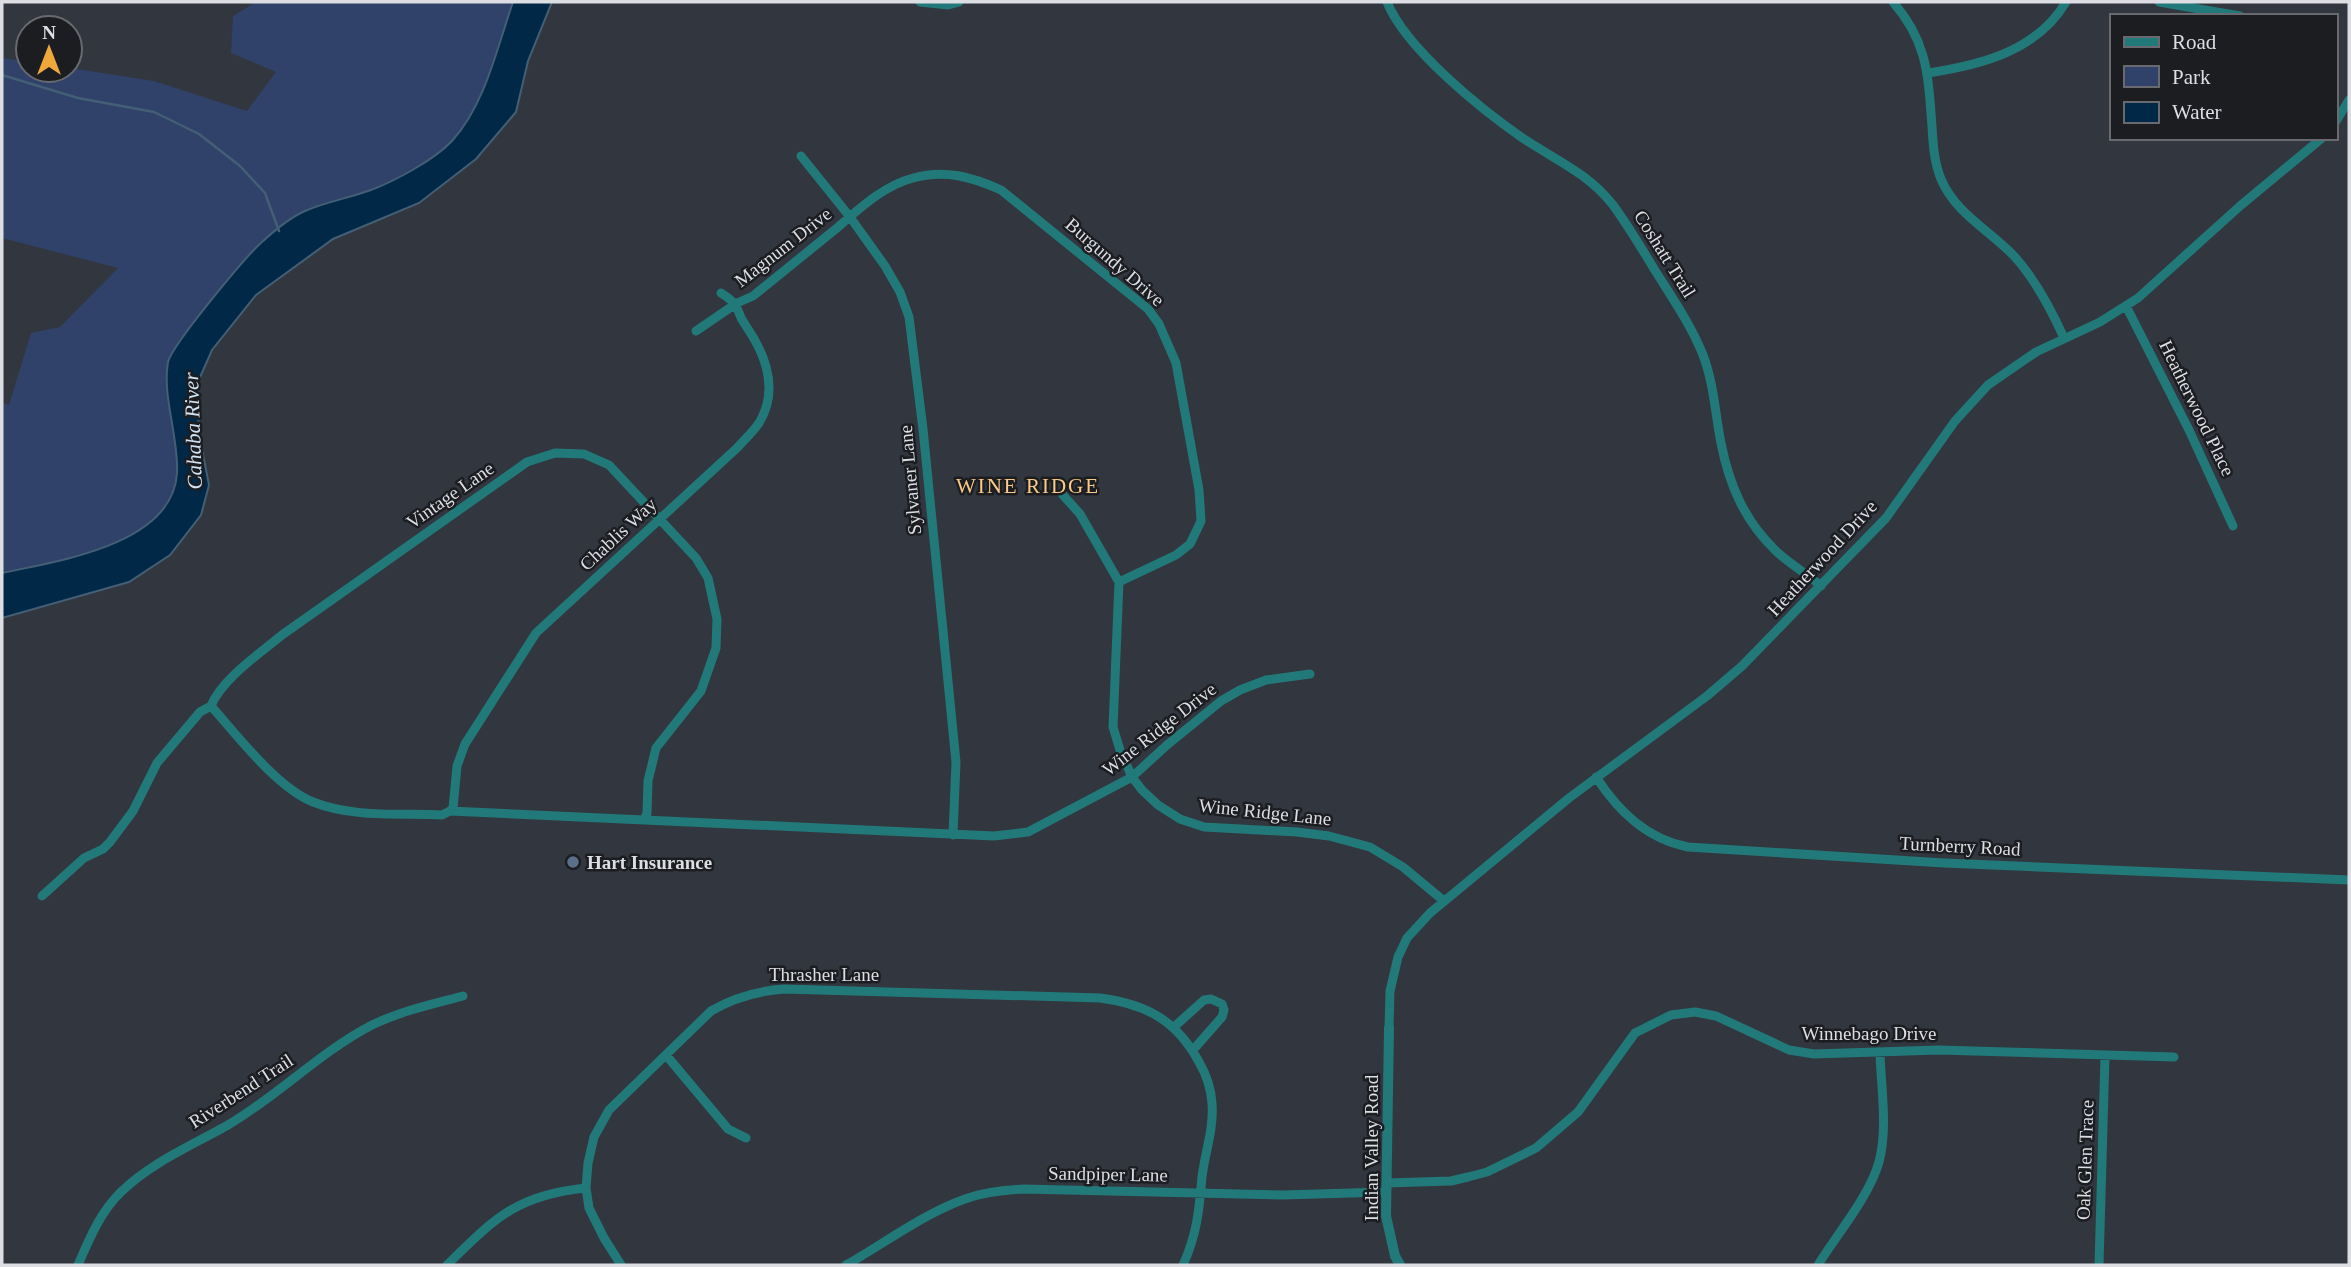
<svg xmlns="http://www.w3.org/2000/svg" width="2351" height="1267" font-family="'Times New Roman',serif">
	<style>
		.green { fill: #304269 }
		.water { fill: #012846; stroke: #435f75; stroke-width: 2 }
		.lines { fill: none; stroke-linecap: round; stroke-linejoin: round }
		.stream { stroke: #435f75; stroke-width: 2.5 }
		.minor { stroke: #227979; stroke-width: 9 }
		.tertiary { stroke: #227979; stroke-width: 10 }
		.service-dot { fill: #5c6f8a; stroke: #1b1d21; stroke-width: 2.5 }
		.labels { text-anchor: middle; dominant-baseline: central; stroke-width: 5; stroke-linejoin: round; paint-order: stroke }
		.street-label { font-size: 19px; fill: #dcdee4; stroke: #1b1d21 }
		.poi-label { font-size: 19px; font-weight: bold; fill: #dcdee4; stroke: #1b1d21; text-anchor: start }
		.water-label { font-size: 21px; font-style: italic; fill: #d2e3f3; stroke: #1b1d21 }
		.neighbourhood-label { font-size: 21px; letter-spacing: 2px; fill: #fcca88; stroke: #1b1d21 }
	</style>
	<rect width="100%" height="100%" fill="#32363f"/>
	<!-- green -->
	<path class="green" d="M256,2H513C497,48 485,105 452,141C434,160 395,181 371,190C349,198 326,202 305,211C291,217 274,231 262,242C246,256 172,345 168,362C162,396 179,439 177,473C173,545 57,561 2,573V402L9,405L31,333L60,327L118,268L2,238V58L28,62V70L70,68L154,81L247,111L276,72L231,53L233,16Z"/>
	<!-- water -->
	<path class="water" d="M513,2H552L528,61L516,112L476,159L419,203L333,239L256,295L212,350L197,384L199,434L209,485L201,515L170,555L129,582L2,618V573C57,561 173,545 177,473C179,438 162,397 168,362C172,345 246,256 262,242C274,231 291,217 305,211C326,202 349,198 371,190C395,181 434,160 452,141C485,105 497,48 513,2Z"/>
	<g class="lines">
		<!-- stream -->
		<path class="stream" d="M2,75L78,98L154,112L199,134L240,166L265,193L279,231"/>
		<!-- minor -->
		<path class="minor" d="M920,2L948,5L959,2
			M1387,2C1406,49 1482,110 1524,139C1556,160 1589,174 1613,205C1629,227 1642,249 1656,272C1673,299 1691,325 1703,355C1714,384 1715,413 1721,443C1729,484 1744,520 1775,550C1788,563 1806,573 1821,586
			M1893,2C1928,42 1928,76 1932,126C1933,144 1934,162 1941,179C1955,213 1989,230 2014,256C2036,280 2051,309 2064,338
			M2159,2L2240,16
			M1928,73C1981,65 2037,51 2066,2
			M2335,123L2349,100
			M801,156L850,217L885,266L900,292L909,317L923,429L956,762L953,835
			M2126,306L2189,430L2233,526
			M696,331L737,303L753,296C781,273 809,251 837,228C859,209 883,186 913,178C945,169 972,177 1001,190L1148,309L1159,324L1176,363L1199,490L1201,521L1190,544L1176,555L1119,582
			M1062,494L1080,514L1119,582L1113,727L1120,750L1132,777L1142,790L1158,805L1180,819L1204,827L1297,832L1329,836L1370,847L1403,867L1444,901
			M211,706C237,735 277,788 313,802C353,818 400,813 442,815L450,811L994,836L1028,832L1132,777L1167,745L1221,701L1240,690L1266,680L1310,674
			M1596,777C1619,812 1647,839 1688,847L1944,863L2349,880
			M450,811L453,808L457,766L465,744L536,633L737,448C744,440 753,432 759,423C779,390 766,355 746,326C733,308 744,308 721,293
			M42,896L84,858L103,849L110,842L133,811L157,763L200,712L211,706C221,680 260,653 282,635L527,462L555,453L584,454L609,465L696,558L708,578L717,619L716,648L701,691L656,748L648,781L647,813L645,818
			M1174,1027L1204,1000L1211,999L1222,1004L1224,1010L1222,1017L1193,1050
			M1389,1028L1390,991L1398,957L1407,938L1430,913L1569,798L1707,696L1742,666L1886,518L1955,421L1988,385L2036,352L2100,322L2138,298L2240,206L2322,138
			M666,1055L728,1129L746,1138
			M1386,1183L1451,1181L1468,1177L1487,1172L1536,1148L1578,1112L1635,1033L1671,1015L1695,1012L1716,1016L1789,1050L1814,1054L1939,1050L2174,1057
			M78,1265C89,1240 100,1212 121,1192C152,1162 191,1146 228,1125C279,1095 320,1052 372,1025C401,1011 433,1004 463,996
			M447,1265C494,1219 516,1195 586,1188
			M621,1265L604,1238L589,1208L586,1188L588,1163L594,1137L609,1110L711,1011C735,997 757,991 784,989L1100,998C1147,1004 1177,1021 1199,1062C1206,1074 1211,1089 1212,1103C1214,1129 1205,1152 1202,1177C1199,1211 1197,1234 1183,1265
			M846,1265C885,1243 923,1214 965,1199C984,1192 1004,1190 1024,1189L1283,1195L1386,1192
			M1818,1265C1837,1234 1869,1197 1879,1162C1888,1128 1881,1088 1880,1053
			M2099,1265L2105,1056"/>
		<!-- tertiary -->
		<path class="tertiary" d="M1389,1028L1386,1216L1395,1256L1400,1265"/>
	</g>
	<!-- markers -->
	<circle class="service-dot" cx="573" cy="862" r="7"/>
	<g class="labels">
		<!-- street labels -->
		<g class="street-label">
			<text transform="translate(783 247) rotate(-38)">Magnum Drive</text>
			<text transform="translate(1665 254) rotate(58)">Coshatt Trail</text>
			<text transform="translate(1115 262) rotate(41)">Burgundy Drive</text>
			<text transform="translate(2197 408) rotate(64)">Heatherwood Place</text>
			<text transform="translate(910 480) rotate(-95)">Sylvaner Lane</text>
			<text transform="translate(450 495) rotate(-35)">Vintage Lane</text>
			<text transform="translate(618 534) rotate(-43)">Chablis Way</text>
			<text transform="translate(1822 558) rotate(-47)">Heatherwood Drive</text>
			<text transform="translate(1159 729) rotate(-38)">Wine Ridge Drive</text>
			<text transform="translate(1265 812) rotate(6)">Wine Ridge Lane</text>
			<text transform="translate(1960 846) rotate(3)">Turnberry Road</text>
			<text x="824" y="974">Thrasher Lane</text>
			<text x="1869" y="1033">Winnebago Drive</text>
			<text transform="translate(241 1091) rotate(-33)">Riverbend Trail</text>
			<text transform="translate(1371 1148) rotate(-90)">Indian Valley Road</text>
			<text transform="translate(2085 1160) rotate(-88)">Oak Glen Trace</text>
			<text transform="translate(1108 1174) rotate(1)">Sandpiper Lane</text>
		</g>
		<!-- poi labels -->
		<g class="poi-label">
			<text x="587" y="862">Hart Insurance</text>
		</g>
		<!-- water labels -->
		<g class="water-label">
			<text transform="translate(193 431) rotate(-92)">Cahaba River</text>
		</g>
		<!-- neighbourhood labels -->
		<g class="neighbourhood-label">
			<text x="1028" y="486">WINE RIDGE</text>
		</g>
	</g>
	<!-- border -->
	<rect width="2351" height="1267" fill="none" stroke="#dcdee4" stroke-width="7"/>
	<!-- legend -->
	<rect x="2110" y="14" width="228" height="126" fill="#1b1d21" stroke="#686a6f" stroke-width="2"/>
	<rect x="2124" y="37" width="35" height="10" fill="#227979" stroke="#686a6f" stroke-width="2"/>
	<text x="2172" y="49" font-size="21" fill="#dcdee4">Road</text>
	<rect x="2124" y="66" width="35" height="21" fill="#304269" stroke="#686a6f" stroke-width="2"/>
	<text x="2172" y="84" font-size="21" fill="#dcdee4">Park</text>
	<rect x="2124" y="102" width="35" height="21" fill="#012846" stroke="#686a6f" stroke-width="2"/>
	<text x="2172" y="119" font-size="21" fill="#dcdee4">Water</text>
	<!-- north arrow -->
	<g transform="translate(49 49)"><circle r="33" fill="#1b1d21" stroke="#686a6f" stroke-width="2"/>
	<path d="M0-5L12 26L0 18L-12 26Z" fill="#eea83c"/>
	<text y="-10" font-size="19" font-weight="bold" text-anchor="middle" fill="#dcdee4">N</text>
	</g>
</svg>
